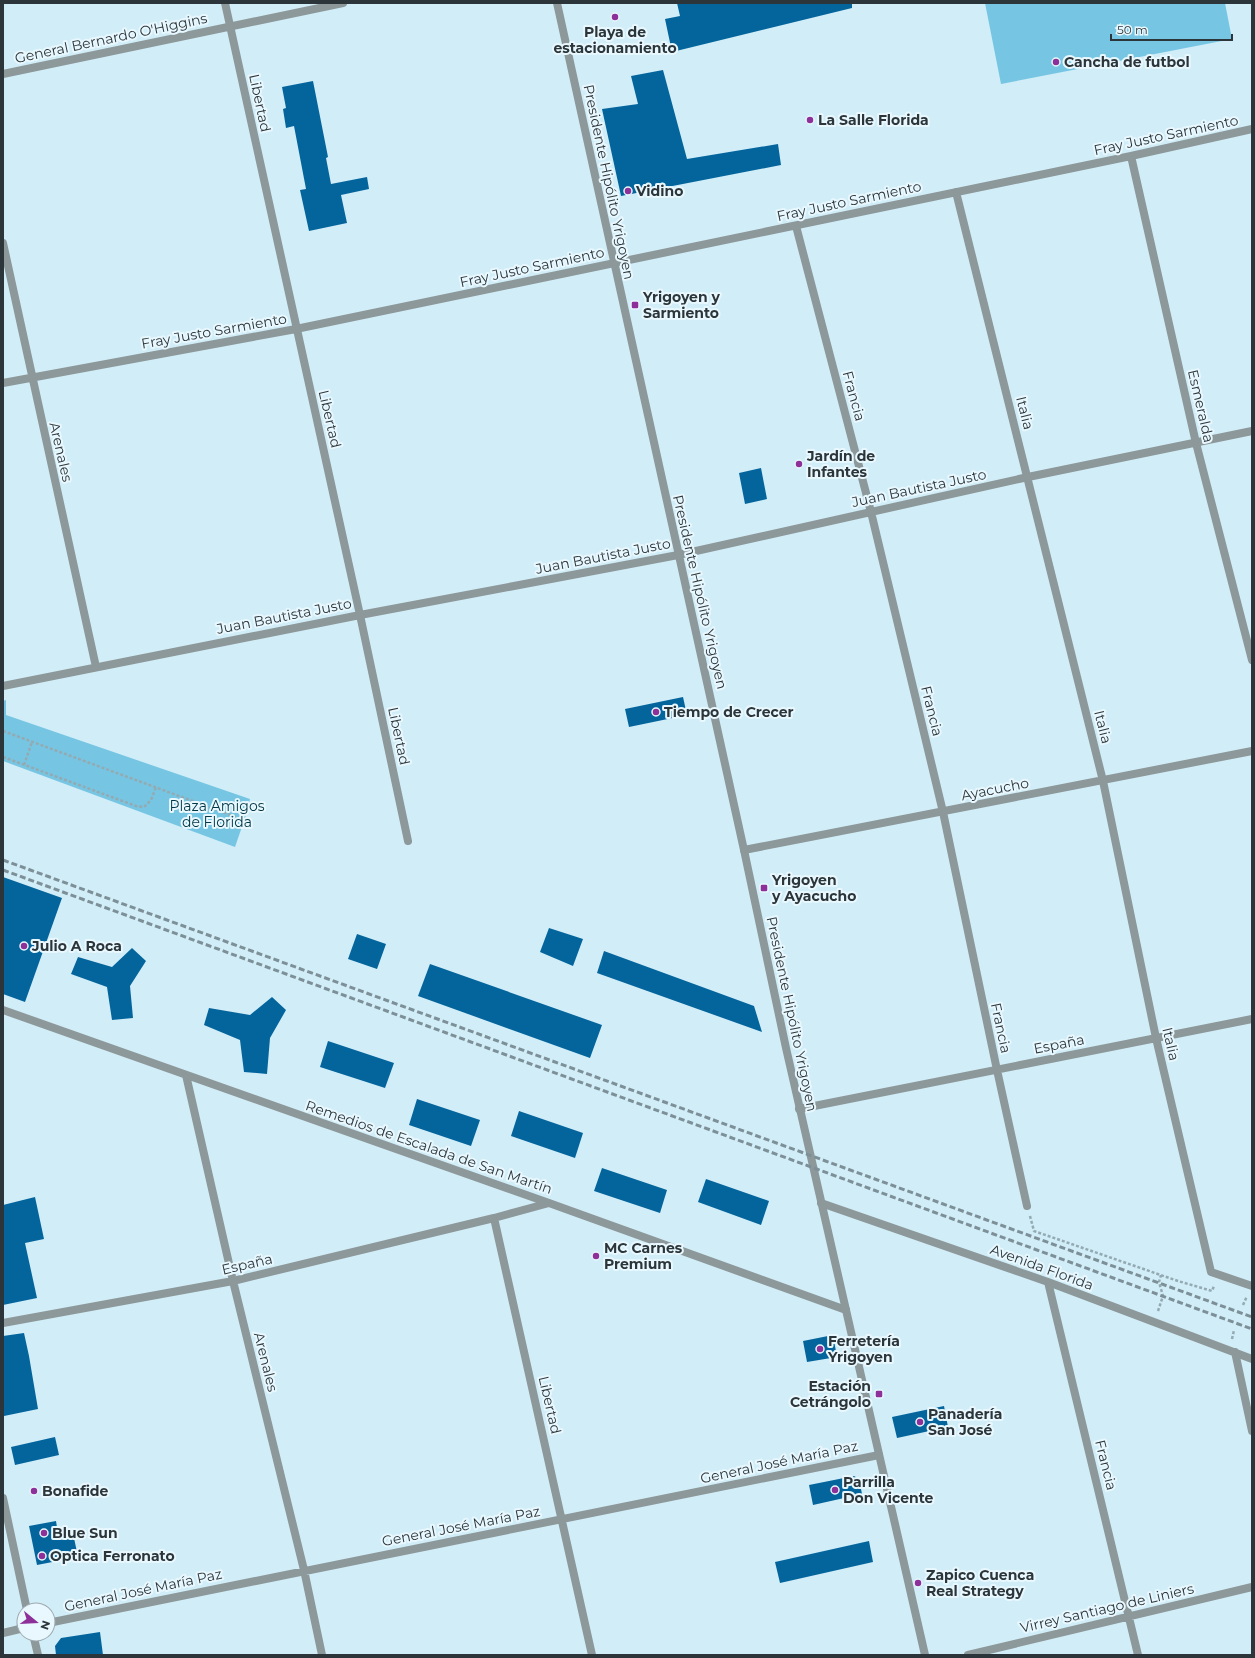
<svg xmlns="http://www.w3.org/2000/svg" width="1255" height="1658" font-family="Montserrat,sans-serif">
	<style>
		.green { fill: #76c6e3 }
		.building { fill: #04659d }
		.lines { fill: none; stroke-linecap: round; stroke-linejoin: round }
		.path { stroke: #94aab2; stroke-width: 2.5; stroke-dasharray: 3 2; stroke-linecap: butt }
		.minor { stroke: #8c9899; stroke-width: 8 }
		.tertiary { stroke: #8c9899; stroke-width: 8 }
		.rail { stroke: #7d9098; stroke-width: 3; stroke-dasharray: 6 3; stroke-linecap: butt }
		.poi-dot { fill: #8e309a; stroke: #e8f8fe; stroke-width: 1.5 }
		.labels { text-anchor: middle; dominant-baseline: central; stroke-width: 4; stroke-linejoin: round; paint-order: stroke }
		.poi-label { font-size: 14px; font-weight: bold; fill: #2c363a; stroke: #e8f8fe; text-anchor: start }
		.street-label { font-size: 14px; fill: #2c363a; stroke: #e8f8fe }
		.park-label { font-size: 14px; fill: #003747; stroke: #e8f8fe }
	</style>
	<rect width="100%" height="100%" fill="#d1edf8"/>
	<!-- green -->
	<path class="green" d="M985,3H1225L1232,39L1001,84Z
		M6,700V715L250,799L246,815L235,847L3,761V701Z"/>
	<!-- building -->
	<path class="building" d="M677,3H852V8L672,52L665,19L680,16Z
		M663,70L687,159L778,144L781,165L621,196L602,109L638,104L631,76Z
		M313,81L328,157L326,158L331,184L367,177L369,189L341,195L347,223L309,231L300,190L306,189L294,126L286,128L283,109L286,108L282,87Z
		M761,468L767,499L745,504L739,473Z
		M683,697L687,715L629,727L625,709Z
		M3,877L62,898L25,1002L3,994Z
		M549,928L583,939L573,966L540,952Z
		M357,934L386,944L377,969L348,959Z
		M132,948L146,961L130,986L133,1018L112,1020L107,987L71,974L78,957L112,967Z
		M604,951L754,1006L762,1032L597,973Z
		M430,964L602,1025L590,1058L418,996Z
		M272,997L286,1010L270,1038L267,1074L244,1072L240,1040L204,1025L209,1008L250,1015Z
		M328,1041L394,1063L385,1088L320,1067Z
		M417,1099L480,1120L471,1146L409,1125Z
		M519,1111L583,1133L575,1158L511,1136Z
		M602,1168L667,1190L660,1213L594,1191Z
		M706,1179L769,1201L761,1225L698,1202Z
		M35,1197L44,1239L25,1243L37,1298L3,1305V1205Z
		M24,1333L29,1356L38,1409L4,1416L3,1408V1336Z
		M833,1335L837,1357L807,1362L803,1341Z
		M944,1406L948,1427L897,1438L892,1417Z
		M55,1437L59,1455L15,1465L11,1447Z
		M854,1476L859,1479L862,1494L813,1505L809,1485Z
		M56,1521L59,1540L74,1538L78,1557L37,1565L29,1526Z
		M869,1541L873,1562L780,1583L775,1562Z
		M100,1632L103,1655H56L55,1646L61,1638Z"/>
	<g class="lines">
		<!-- path -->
		<path class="path" d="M3,731L236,817
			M3,757L136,806L144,807L151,800L156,787
			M24,765L32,742
			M1030,1216L1034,1231L1178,1281L1212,1291L1214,1286
			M1243,1305L1247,1296
			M1158,1311L1163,1296L1159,1282L1161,1275
			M1232,1339L1234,1330"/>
		<!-- minor -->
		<path class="minor" d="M225,3L360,615L408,841
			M3,74L343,3
			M1131,156L1196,443L1252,660
			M956,192L1103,781L1156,1038L1211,1272L1252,1286
			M796,226L871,512L943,812L997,1070L1027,1206
			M3,243L96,667
			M3,383L296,329L1131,156L1252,129
			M3,686L360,615L678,555L1028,477L1252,431
			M744,850L1252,751
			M3,1010L549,1203L846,1310
			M186,1075L233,1281L304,1570L322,1655
			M799,1109L1252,1019
			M549,1203L494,1218L592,1655
			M821,1203L1048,1282L1252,1359
			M1048,1282L1138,1655
			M3,1323L233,1281L494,1218
			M1235,1352L1252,1431
			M48,1623L879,1455
			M3,1633L24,1628
			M968,1655L1252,1587"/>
		<!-- tertiary -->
		<path class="tertiary" d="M557,3L744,850L786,1048L925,1655
			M3,1498L27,1610
			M33,1634L38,1655"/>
		<!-- rail -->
		<path class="rail" d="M3,860L1252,1317
			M3,870L1252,1329"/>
	</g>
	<!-- markers -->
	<g class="poi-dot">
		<circle cx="615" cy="17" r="4"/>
		<circle cx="1056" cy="62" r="4"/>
		<circle cx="810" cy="120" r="4"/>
		<circle cx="628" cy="191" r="4"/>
		<rect x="631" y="301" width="8" height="8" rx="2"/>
		<circle cx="799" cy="464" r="4"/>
		<circle cx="656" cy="712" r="4"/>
		<rect x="760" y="884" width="8" height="8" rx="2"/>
		<circle cx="24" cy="946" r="4"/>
		<circle cx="596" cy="1256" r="4"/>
		<circle cx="820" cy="1349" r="4"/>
		<rect x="875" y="1390" width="8" height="8" rx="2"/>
		<circle cx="920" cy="1422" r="4"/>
		<circle cx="835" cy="1490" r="4"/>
		<circle cx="34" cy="1491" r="4"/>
		<circle cx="44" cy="1533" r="4"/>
		<circle cx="42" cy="1556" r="4"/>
		<circle cx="918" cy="1583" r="4"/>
	</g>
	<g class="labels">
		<!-- poi labels -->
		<g class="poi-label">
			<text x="615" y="32" text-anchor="middle">Playa de<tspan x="615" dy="16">estacionamiento</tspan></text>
			<text x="1064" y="62">Cancha de futbol</text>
			<text x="818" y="120">La Salle Florida</text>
			<text x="636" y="191">Vidino</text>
			<text x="643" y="297">Yrigoyen y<tspan x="643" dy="16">Sarmiento</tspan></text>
			<text x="807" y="456">Jardín de<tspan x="807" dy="16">Infantes</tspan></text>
			<text x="664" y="712">Tiempo de Crecer</text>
			<text x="772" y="880">Yrigoyen<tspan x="772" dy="16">y Ayacucho</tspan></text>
			<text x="32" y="946">Julio A Roca</text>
			<text x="604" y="1248">MC Carnes<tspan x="604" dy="16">Premium</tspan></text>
			<text x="828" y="1341">Ferretería<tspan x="828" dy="16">Yrigoyen</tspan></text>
			<text x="871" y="1386" text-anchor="end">Estación<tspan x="871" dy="16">Cetrángolo</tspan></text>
			<text x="928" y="1414">Panadería<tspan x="928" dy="16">San José</tspan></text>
			<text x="843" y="1482">Parrilla<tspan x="843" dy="16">Don Vicente</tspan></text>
			<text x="42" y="1491">Bonafide</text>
			<text x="52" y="1533">Blue Sun</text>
			<text x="50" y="1556">Optica Ferronato</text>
			<text x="926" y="1575">Zapico Cuenca<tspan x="926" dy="16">Real Strategy</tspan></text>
		</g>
		<!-- street labels -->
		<g class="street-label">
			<text transform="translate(111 38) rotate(-12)">General Bernardo O'Higgins</text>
			<text transform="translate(260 103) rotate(78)">Libertad</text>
			<text transform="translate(1166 135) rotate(-12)">Fray Justo Sarmiento</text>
			<text transform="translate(609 182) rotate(78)">Presidente Hipólito Yrigoyen</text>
			<text transform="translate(849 201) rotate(-12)">Fray Justo Sarmiento</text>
			<text transform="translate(532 267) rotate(-12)">Fray Justo Sarmiento</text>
			<text transform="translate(214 331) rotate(-10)">Fray Justo Sarmiento</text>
			<text transform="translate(854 396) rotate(75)">Francia</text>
			<text transform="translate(1201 406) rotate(77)">Esmeralda</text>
			<text transform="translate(1025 413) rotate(76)">Italia</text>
			<text transform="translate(330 419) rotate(77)">Libertad</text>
			<text transform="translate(61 452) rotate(77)">Arenales</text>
			<text transform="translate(919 488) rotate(-12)">Juan Bautista Justo</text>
			<text transform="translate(603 556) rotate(-11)">Juan Bautista Justo</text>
			<text transform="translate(700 592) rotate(77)">Presidente Hipólito Yrigoyen</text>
			<text transform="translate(284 616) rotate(-11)">Juan Bautista Justo</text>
			<text transform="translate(932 711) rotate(76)">Francia</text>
			<text transform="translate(1103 727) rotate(76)">Italia</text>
			<text transform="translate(399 736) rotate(78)">Libertad</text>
			<text transform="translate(995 789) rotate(-11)">Ayacucho</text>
			<text transform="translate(792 1014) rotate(78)">Presidente Hipólito Yrigoyen</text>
			<text transform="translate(1001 1028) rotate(78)">Francia</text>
			<text transform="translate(1059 1044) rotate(-11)">España</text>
			<text transform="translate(1171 1044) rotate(77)">Italia</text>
			<text transform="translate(429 1147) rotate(19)">Remedios de Escalada de San Martín</text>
			<text transform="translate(247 1264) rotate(-13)">España</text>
			<text transform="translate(1042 1267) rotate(20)">Avenida Florida</text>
			<text transform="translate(266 1362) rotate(76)">Arenales</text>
			<text transform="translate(550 1405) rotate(77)">Libertad</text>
			<text transform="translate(779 1462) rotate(-12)">General José María Paz</text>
			<text transform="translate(1106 1465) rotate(76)">Francia</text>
			<text transform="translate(461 1526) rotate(-11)">General José María Paz</text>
			<text transform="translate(143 1590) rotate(-12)">General José María Paz</text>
			<text transform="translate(1107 1608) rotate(-13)">Virrey Santiago de Liniers</text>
		</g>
		<!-- park labels -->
		<g class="park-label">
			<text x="217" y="806">Plaza Amigos<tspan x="217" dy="16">de Florida</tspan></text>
		</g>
	</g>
	<!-- border -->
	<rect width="1255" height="1658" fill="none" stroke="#2c363a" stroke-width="8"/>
	<!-- north arrow -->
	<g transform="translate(36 1622) rotate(108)"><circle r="19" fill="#e8f8fe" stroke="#9daab0"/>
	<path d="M0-3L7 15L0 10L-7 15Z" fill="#8e309a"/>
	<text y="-6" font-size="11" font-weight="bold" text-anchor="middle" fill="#2c363a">N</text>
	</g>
	<!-- scale -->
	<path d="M1111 34v6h121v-6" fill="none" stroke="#2c363a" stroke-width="2"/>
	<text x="1117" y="34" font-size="12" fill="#2c363a" stroke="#e8f8fe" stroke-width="3" paint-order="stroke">50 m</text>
</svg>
